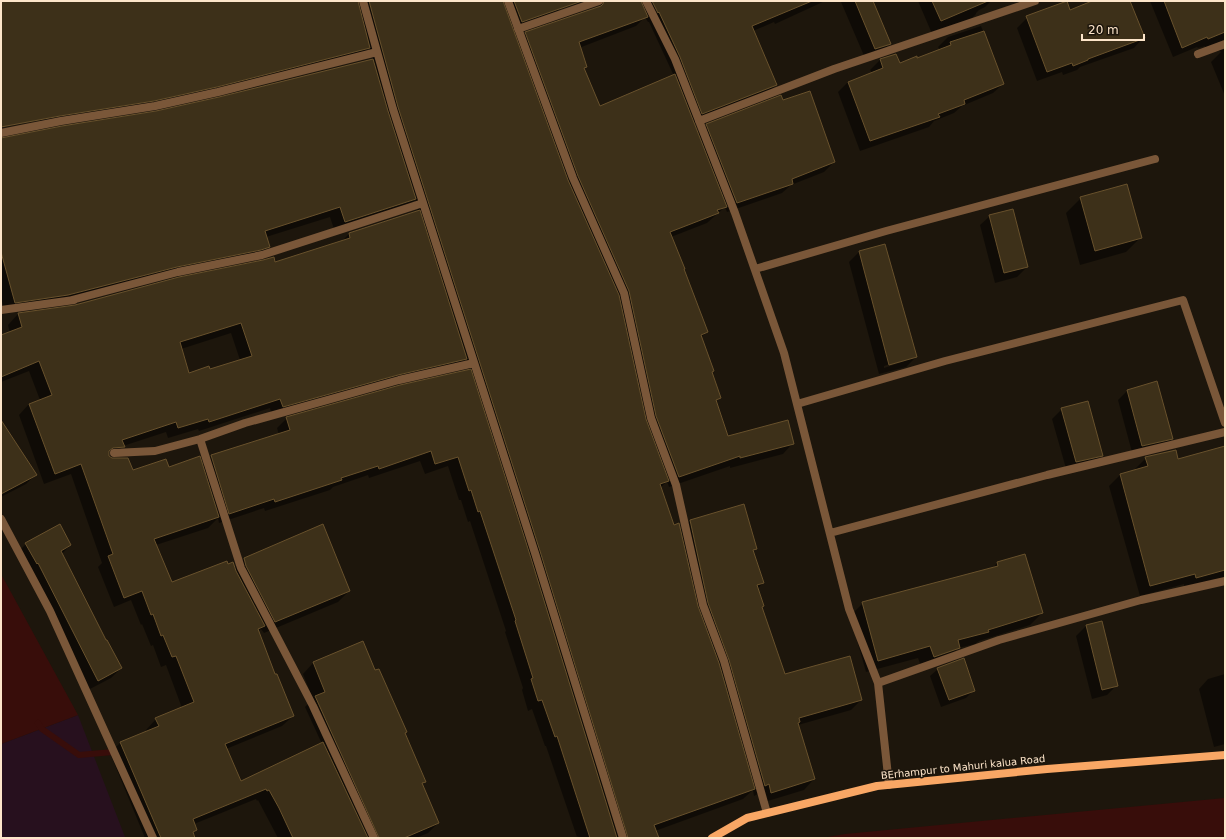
<svg xmlns="http://www.w3.org/2000/svg" width="1226" height="839" font-family="'DejaVu Sans',sans-serif">
	<style>
		.green { fill: #27101e }
		.water { fill: #380d0a }
		.shadow { fill: #0007; fill-rule: evenodd }
		.lines { fill: none; stroke-linecap: round; stroke-linejoin: round }
		.stream { stroke: #380d0a; stroke-width: 6 }
		.building { fill: #3d3019; stroke: #68512c; fill-rule: evenodd }
		.street { stroke: #7a5739; stroke-width: 8 }
		.secondary { stroke: #f9a765; stroke-width: 8 }
		.labels { text-anchor: middle; dominant-baseline: central; stroke-width: 3; stroke-linejoin: round; paint-order: stroke }
		.street-label { font-size: 10px; fill: #fde5ca; stroke: #1d160c }
	</style>
	<rect width="100%" height="100%" fill="#1d160c"/>
	<!-- green -->
	<path class="green" d="M78,715L125,837L123,838H1V744Z"/>
	<!-- water -->
	<path class="water" d="M1,574L78,715L1,744Z
		M1225,798V838H822L845,834Z"/>
	<!-- shadow -->
	<path class="shadow" d="M1,1H559L561,8L551,18L513,31L517,42L526,33L629,1H825L775,24L774,22L753,31L776,85L766,95L693,123L697,134L707,125L783,101L834,162L824,172L791,185L782,193L727,212L725,207L707,223L671,237L707,332L701,337L711,373L720,398L715,402L728,437L793,443L783,454L730,468V466L669,487L667,481L660,488L674,526L680,531L690,521L744,506L756,548L753,552L763,583L757,589L761,608L785,675L861,700L851,710L798,725L814,779L804,790L761,803L758,794L754,796L753,790L743,799L655,831L657,838H579L578,836L577,837L546,746H545L532,709L528,711L522,690L523,688L505,632L506,631L470,521L468,522L461,500H459L448,466L425,474L420,461L369,478L368,475L333,487L330,490L265,511L264,508L219,523L218,518L208,528L156,545L171,583L228,566L234,568L244,559L322,526L349,591L338,602L264,633L261,629L258,632L275,676L293,716L282,726L226,749L241,782L322,744L305,707L313,699L303,674L313,663L362,642L375,672L404,733L424,782L422,784L438,823L428,833L416,838H278L258,800L257,801L256,799L194,824L196,830L193,834L194,838H145L110,753L120,743L147,732L146,730L156,719L182,708L166,665L161,667L153,645L151,646L142,624L141,625L131,600L114,607L98,567L102,563L71,474L44,484L19,415L29,404L40,400L29,371L1,382V336L10,333L8,325L18,314L75,306L275,263L341,242L349,234L418,211L415,200L405,209L335,232L330,217L266,237L269,246L259,256L5,312L1,298V146L156,112L372,60L369,48L359,58L42,127L37,109L1,120ZM645,17L648,22H649L674,76L599,107L583,70L586,67L579,48L636,26ZM231,333L240,360L209,370L189,374L181,349ZM466,359L469,371L287,418L277,428L279,435L212,456L202,466L132,471L111,459L123,446L166,432L168,438L198,429L199,431L270,408L272,417L456,369Z
		M842,1H872L890,44L880,53L865,58L841,2Z
		M918,1H991L985,7L979,10L976,13V14L966,24L933,36Z
		M1096,1H1129L1143,38L1134,48L1080,67L1077,70L1063,75L1062,72L1037,81L1017,28L1027,18L1070,11Z
		M1150,1H1225V96L1211,62L1221,52L1215,48L1207,51L1205,46L1198,48L1197,47L1173,57Z
		M981,26L1003,84L993,93L962,106L954,113L934,121L929,127L860,151L838,92L848,82L872,73L870,70L880,60L895,55L899,64L917,59L940,50L938,47L948,37Z
		M1081,198L1141,237L1126,252L1080,265L1066,213Z
		M990,216L1027,267L1017,277L995,283L980,225Z
		M884,245L916,357L906,367L879,374L849,262L859,252ZM905,359V361L884,368V366Z
		M1128,390L1172,439L1162,449L1133,456L1118,400Z
		M1062,409L1102,455L1092,465L1067,472L1052,419Z
		M1,422L36,474L26,484L1,497Z
		M1225,447V578L1185,589L1184,584L1140,596L1109,486L1120,475L1135,470V469L1146,458L1178,461Z
		M26,544L70,545L62,554L105,642L121,668L111,678L88,690L16,554Z
		M1024,555L1042,613L1030,625L979,641L975,644L958,648L947,660L922,669L918,658L866,672L850,616L863,603L992,569L997,563Z
		M1086,626L1117,685L1107,695L1092,699L1076,636Z
		M938,669L974,690L966,698L941,707L930,676Z
		M1225,674V744L1214,747L1199,689L1208,679Z"/>
	<g class="lines">
		<!-- stream -->
		<path class="stream" d="M38,723L42,729L79,755L113,752"/>
	</g>
	<!-- building -->
	<path class="building" d="M1,1H358L370,48L217,87L154,101L60,116L1,127Z
		M369,1H503L568,180L619,295L646,419L669,481L660,484L674,525L679,523L698,606L719,663L755,789L654,825L659,838H628L540,551L398,107Z
		M514,1H582L522,22Z
		M604,1H641L648,17L579,42L587,67L584,68L600,106L675,74L727,207L717,210L719,213L670,232L685,269H684L708,332L701,335L714,371L712,372L721,398L716,400L728,436L788,420L794,444L740,458V456L679,477L656,416L629,291L578,176L525,32L601,6L603,4Z
		M652,1H812L752,26L777,85L702,114L680,57L659,12L658,13Z
		M855,1H873L891,44L875,49Z
		M932,1H988L941,21Z
		M1067,1L1070,10L1092,1H1130L1145,38L1088,59V60L1073,66L1072,63L1047,72L1026,16Z
		M1164,1H1225V32L1208,39L1207,37L1182,48Z
		M984,31L1004,84L964,100L965,104L938,114L940,117L870,141L848,82L883,68L880,59L896,54L900,63L917,56V58L951,45L950,42Z
		M373,59L388,111L416,199L345,222L340,207L265,231L270,247L261,250L177,267L68,295L15,303L1,252V138L62,126L156,111L219,97Z
		M810,91L835,162L792,179L793,184L737,203L706,124L781,95L783,100Z
		M1127,184L1142,238L1095,251L1080,197Z
		M1013,209L1028,267L1004,273L989,215Z
		M420,210L467,359L398,375L283,407L280,399L209,422L208,419L178,428L176,422L122,440L125,447L113,448L109,451V456L112,458H128L133,470L166,459L169,467L200,456L219,517L154,539L172,582L227,561L228,564L233,562L236,571L265,626L258,629L275,674H277L294,716L225,744L241,781L323,742L368,838H293L279,808L269,790L267,791L266,789L193,819L197,830L193,832L195,838H161L120,742L159,726L155,718L194,702L176,656L172,657L163,635L161,636L153,614L151,615L142,591L124,598L108,556L113,554L81,464L55,474L29,404L52,395L39,361L1,377V335L22,327L18,313L75,305L179,277L263,260L274,257L275,262L350,238L349,233ZM241,323L252,356L210,369L209,366L189,373L180,342Z
		M885,244L917,357L889,365L859,251Z
		M471,369L530,555L617,838H590L557,736L555,737L542,700L538,701L531,679L533,678L515,621L516,620L480,511L478,512L471,490L469,491L458,457L435,464L431,451L379,469L378,466L341,478L342,480L275,502L274,499L229,514L211,455L290,430L286,417L400,385Z
		M1157,381L1173,439L1142,446L1127,390Z
		M1088,401L1103,456L1076,462L1061,408Z
		M1,420L37,475L1,494Z
		M1225,446V570L1196,578L1195,574L1150,586L1120,474L1148,466L1145,457L1176,450L1178,459Z
		M744,504L757,549L753,550L764,583L757,585L764,606L762,607L785,674L850,656L862,700L799,718L800,722L798,723L815,779L771,793L769,784L765,786L729,660L708,603L690,520Z
		M60,524L71,545L61,551L106,640H107L122,668L98,681L38,563L37,564L25,543Z
		M323,524L350,591L275,622L246,566L244,558Z
		M1025,554L1043,613L988,630L989,632L958,640L960,648L934,657L930,646L878,661L862,602L998,566L997,562Z
		M1102,621L1118,686L1102,690L1086,625Z
		M363,641L375,670L379,669L407,732L405,733L426,782L422,783L439,823L404,838H379L315,696L325,692L313,662Z
		M964,658L975,691L949,700L937,668Z"/>
	<g class="lines">
		<!-- street -->
		<path class="street" d="M363,1L393,109L535,553L623,838
			M508,1L573,178L624,293L651,418L676,485L703,605L724,661L767,813
			M646,1L675,59L735,213L784,353L849,609L878,683L889,785
			M518,29L599,1
			M1198,54L1225,44
			M699,121L834,69L1035,1
			M1,133L61,121L155,106L218,92L377,52
			M755,269L886,231L1155,159
			M68,301L178,272L262,255L423,203
			M1,310L74,300
			M797,404L945,361L1183,300L1225,423
			M200,439L241,568L313,706L374,838
			M114,453L155,451L200,439L245,423L399,380L474,363
			M1,519L50,611L153,838
			M830,533L1047,475L1225,432
			M878,683L999,640L1141,600L1225,581"/>
		<!-- secondary -->
		<path class="secondary" d="M712,838L747,818L877,786L1047,769L1225,755"/>
	</g>
	<g class="labels">
		<!-- street labels -->
		<g class="street-label">
			<text transform="translate(963 767) rotate(-6)">BErhampur to Mahuri kalua Road</text>
		</g>
	</g>
	<!-- border -->
	<rect width="1226" height="839" fill="none" stroke="#fde5ca" stroke-width="4"/>
	<!-- scale -->
	<path d="M1082 34v6h62v-6" fill="none" stroke="#fde5ca" stroke-width="2"/>
	<text x="1088" y="34" font-size="12" fill="#fde5ca" stroke="#1d160c" stroke-width="3" paint-order="stroke">20 m</text>
</svg>
